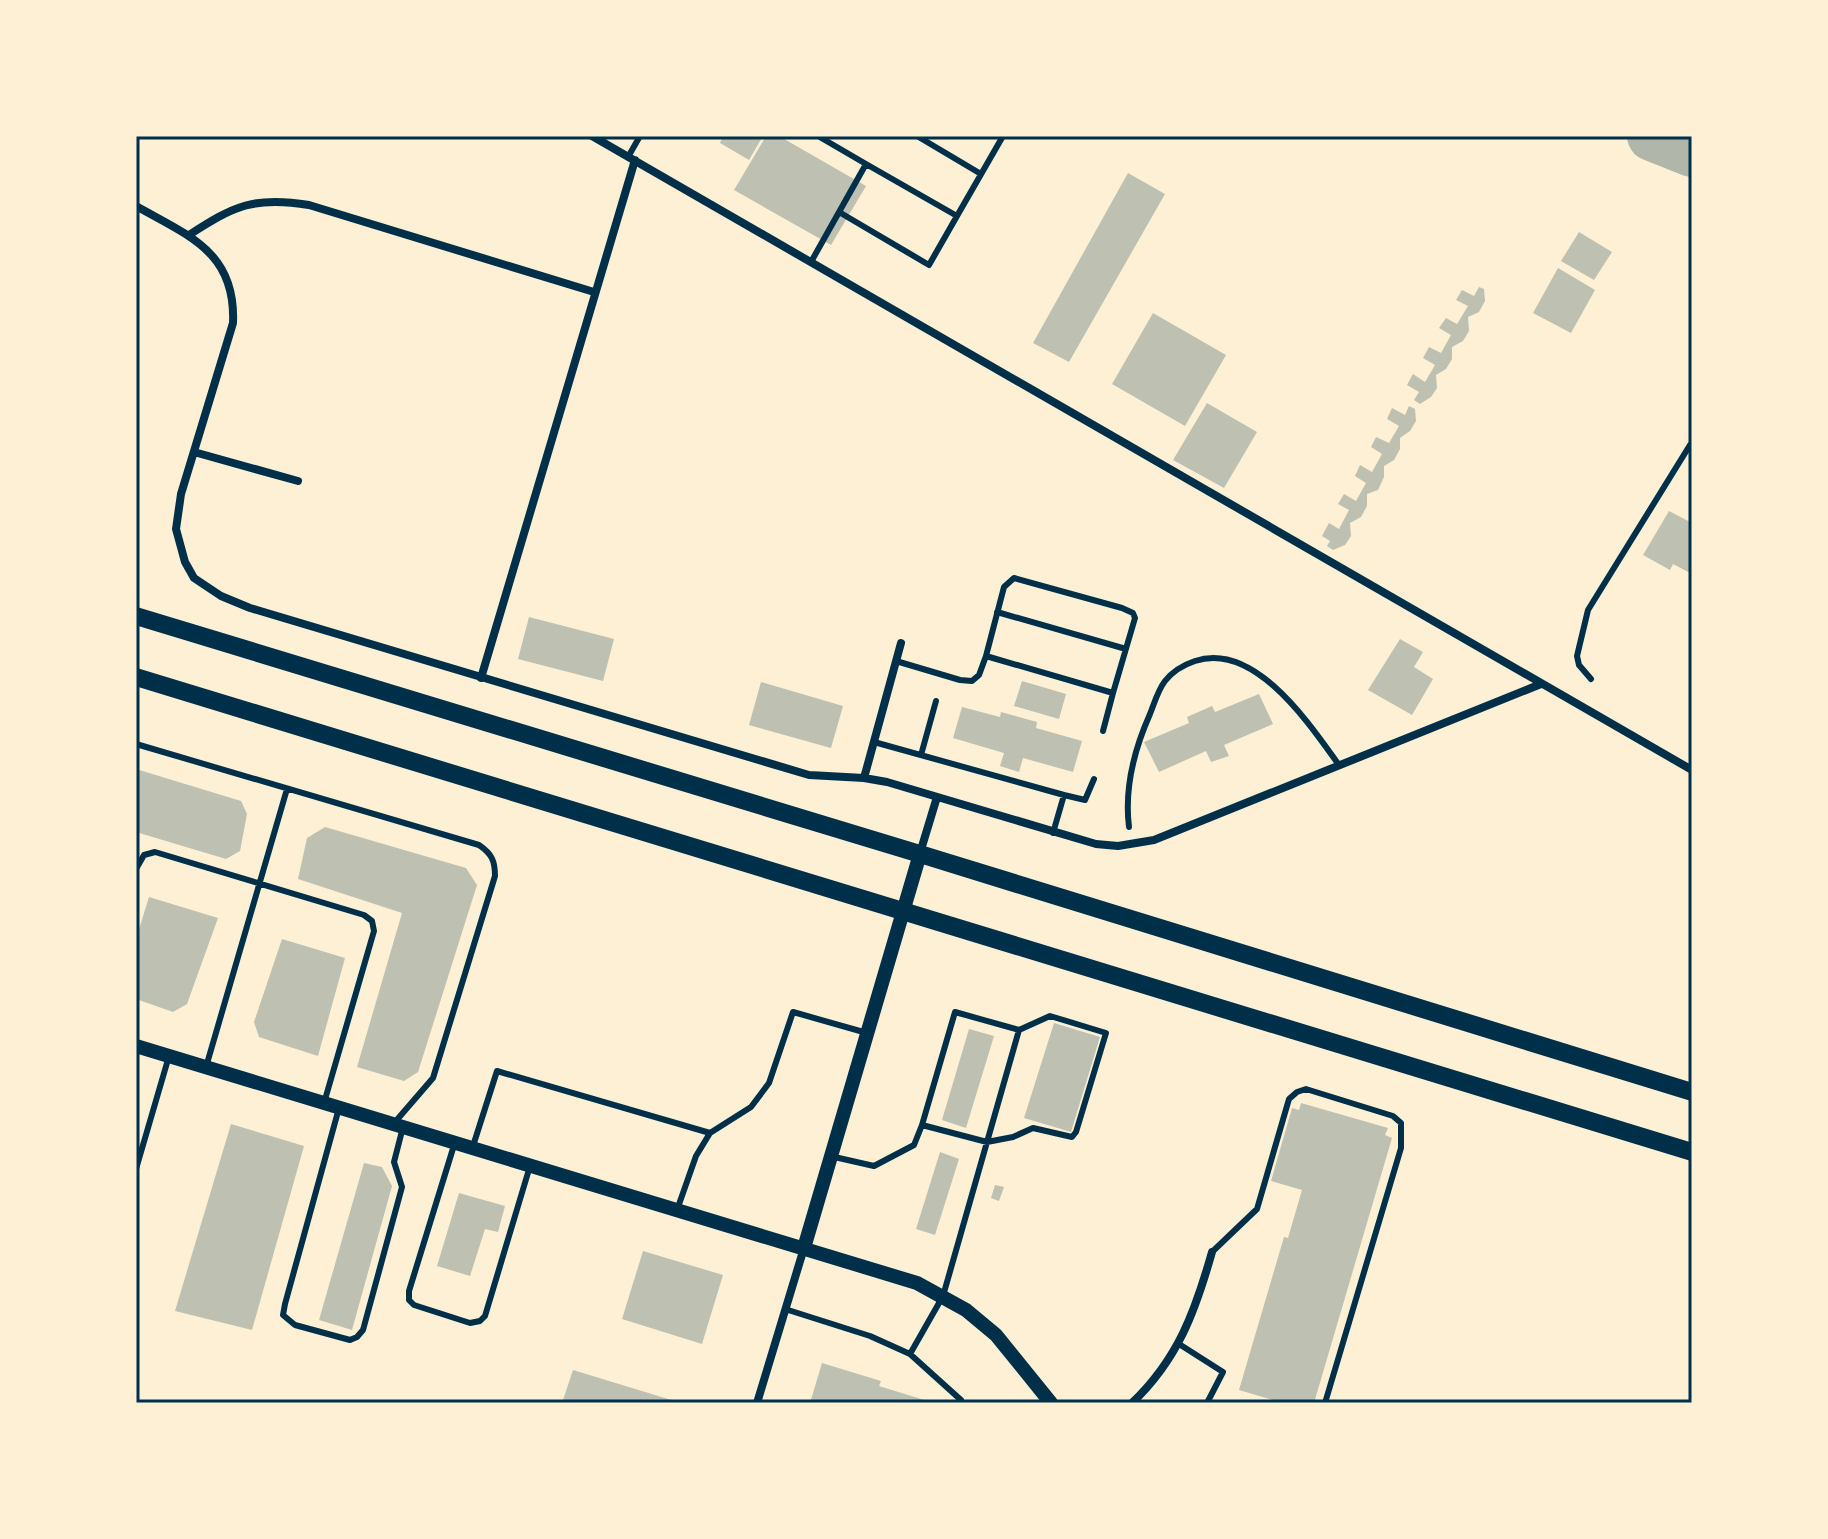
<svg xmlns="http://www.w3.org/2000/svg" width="1828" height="1539" font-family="'Golos Text',sans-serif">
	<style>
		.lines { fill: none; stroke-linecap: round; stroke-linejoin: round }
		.taxiway { stroke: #b1b6ab; stroke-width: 50 }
		.building { fill: #bec0b2 }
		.service { stroke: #003049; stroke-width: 6 }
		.minor { stroke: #003049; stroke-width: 8 }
		.tertiary { stroke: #003049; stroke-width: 14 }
		.primary { stroke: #003049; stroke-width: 18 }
		.neatline { fill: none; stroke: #003049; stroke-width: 3 }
	</style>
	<rect width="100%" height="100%" fill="#fdf0d5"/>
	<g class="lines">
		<!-- taxiway -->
		<path class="taxiway" d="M1652,136L1692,152"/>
	</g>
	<!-- building -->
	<path class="building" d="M723,136H763L749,160L720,143Z
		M766,136H779L866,186L831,245L734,190Z
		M1128,173L1165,194L1069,362L1033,343Z
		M1579,232L1612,252L1594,280L1561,261Z
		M1558,268L1595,290L1571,333L1533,313Z
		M1479,287L1484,289L1485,301L1479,312L1468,317L1469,331L1463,341L1452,347V359L1446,369L1436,375L1437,388L1431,397L1420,404L1414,400L1419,392L1407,385L1413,374L1425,382L1435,365L1423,358L1429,347L1441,353L1451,335L1439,328L1446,318L1457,324L1468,306L1456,300L1462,290L1474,296Z
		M1153,313L1226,355L1185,426L1112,384Z
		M1207,403L1257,432L1224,488L1173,460Z
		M1409,406L1415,409L1416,421L1410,431L1400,438V449L1394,460L1384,466V477L1378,490L1367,494V506L1361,517L1350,523L1351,536L1345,545L1333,550L1327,546L1330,541L1322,536L1329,523L1339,529L1349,510L1338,504L1344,494L1356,501L1366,483L1355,476L1360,465L1372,472L1382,454L1371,447L1376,437L1389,443L1399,426L1387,419L1392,408L1405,415Z
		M1669,511L1692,523V574L1673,564L1670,570L1643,555Z
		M529,617L614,639L603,681L518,659Z
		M1400,639L1423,652L1414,667L1433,679L1412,715L1368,690Z
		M1022,681L1066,694L1059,719L1014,706Z
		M761,682L843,706L831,748L749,725Z
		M1259,694L1273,724L1224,745L1229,756L1211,762L1206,751L1159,772L1144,742L1189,723L1187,717L1212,706L1215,712Z
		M962,707L1000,717L1001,712L1037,722L1036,728L1082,741L1073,772L1023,758L1019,772L1000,766L1004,753L953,738Z
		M136,769L241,801L247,814L240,851L226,859L136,832Z
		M325,827L466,868L477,885L418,1072L404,1081L357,1067L402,913L298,879L307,838Z
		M149,897L218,918L187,1004L173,1012L136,999V939Z
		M282,939L345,958L318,1056L259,1037L254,1022Z
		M1054,1023L1100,1037L1071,1132L1024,1118Z
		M969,1029L994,1036L966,1128L942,1120Z
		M1301,1103L1388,1128L1385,1135L1392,1138L1314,1403L1307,1400L1306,1403H1283L1239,1390L1284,1237L1288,1238L1302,1190L1271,1181L1292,1108L1299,1110Z
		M231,1124L304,1146L252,1330L175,1311Z
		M940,1152L959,1159L935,1235L916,1229Z
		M364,1163L382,1167L392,1186L352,1330L319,1320Z
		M995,1185L1004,1187L999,1201L991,1198Z
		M459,1193L505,1206L498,1232L485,1229L470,1276L437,1266Z
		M643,1251L723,1275L702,1344L622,1319Z
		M822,1363L881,1381L879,1386L934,1403H810Z
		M573,1370L678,1402V1403H562Z"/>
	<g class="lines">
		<!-- service -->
		<path class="service" d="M818,136L866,164
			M917,136L981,174
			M628,157L640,136
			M957,216L1003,136
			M811,262L866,164L957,216L929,265L839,212
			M997,612L1126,649
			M986,656L1004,587L1014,578L1122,608L1133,613L1135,618L1113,693
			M896,661L960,680L972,681L979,675L986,656L1113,693L1103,731
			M1591,679L1579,665L1577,656L1588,610L1690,445
			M874,742L1064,795L1053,833
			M136,744L479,845C492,854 495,861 495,876L433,1078L395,1122
			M921,755L936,701
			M1064,795L1085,800L1094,779
			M1129,827C1124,787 1134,750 1150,714C1154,704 1158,690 1165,681C1173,671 1183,665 1195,661C1255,641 1310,725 1339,765
			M136,869L144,855L155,852L364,915L372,921L374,931L324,1103
			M206,1067L287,789
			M339,1108L285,1304L283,1315L295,1325L350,1340L357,1337L363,1330L402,1187L394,1162L403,1127
			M455,1142L409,1291V1300L414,1305L470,1323L480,1321L485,1316L530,1166
			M473,1146L497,1071L710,1133
			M830,1156L874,1166L914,1145L922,1125
			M136,1169L169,1056
			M677,1210L696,1156L710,1133L751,1107L769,1083L793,1012L867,1033
			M1212,1252L1257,1209L1289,1099L1297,1092L1306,1089L1393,1116L1401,1123V1148L1325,1403
			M785,1309L870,1336L910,1354L943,1296L1019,1030L955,1012L922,1125L987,1142L1013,1137L1033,1128L1072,1137L1076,1132L1106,1033L1050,1016L1019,1030
			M1179,1344L1223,1372L1207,1403
			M910,1354L961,1400"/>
		<!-- minor -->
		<path class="minor" d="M592,136L1692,770
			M136,206C189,236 236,252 233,323L181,494L176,529L185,562L194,578L221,596L250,608L809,775L864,778L887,782L1096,844L1118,846L1154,840L1541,684
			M189,235C234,206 253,196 309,205L594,292
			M194,452L298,481
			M481,678L635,160
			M864,778L901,643
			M920,853L937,797
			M757,1403L804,1248
			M1132,1403C1178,1359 1195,1312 1212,1252"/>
		<!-- tertiary -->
		<path class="tertiary" d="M136,1046L917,1283L966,1310L996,1335L1051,1403
			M804,1248L920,854"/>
		<!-- primary -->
		<path class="primary" d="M136,616L920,854L1692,1092
			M136,677L1692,1152"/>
	</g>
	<!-- border -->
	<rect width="1828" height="1539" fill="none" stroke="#fdf0d5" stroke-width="276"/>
	<rect x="138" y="138" width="1552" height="1263" class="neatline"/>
</svg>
